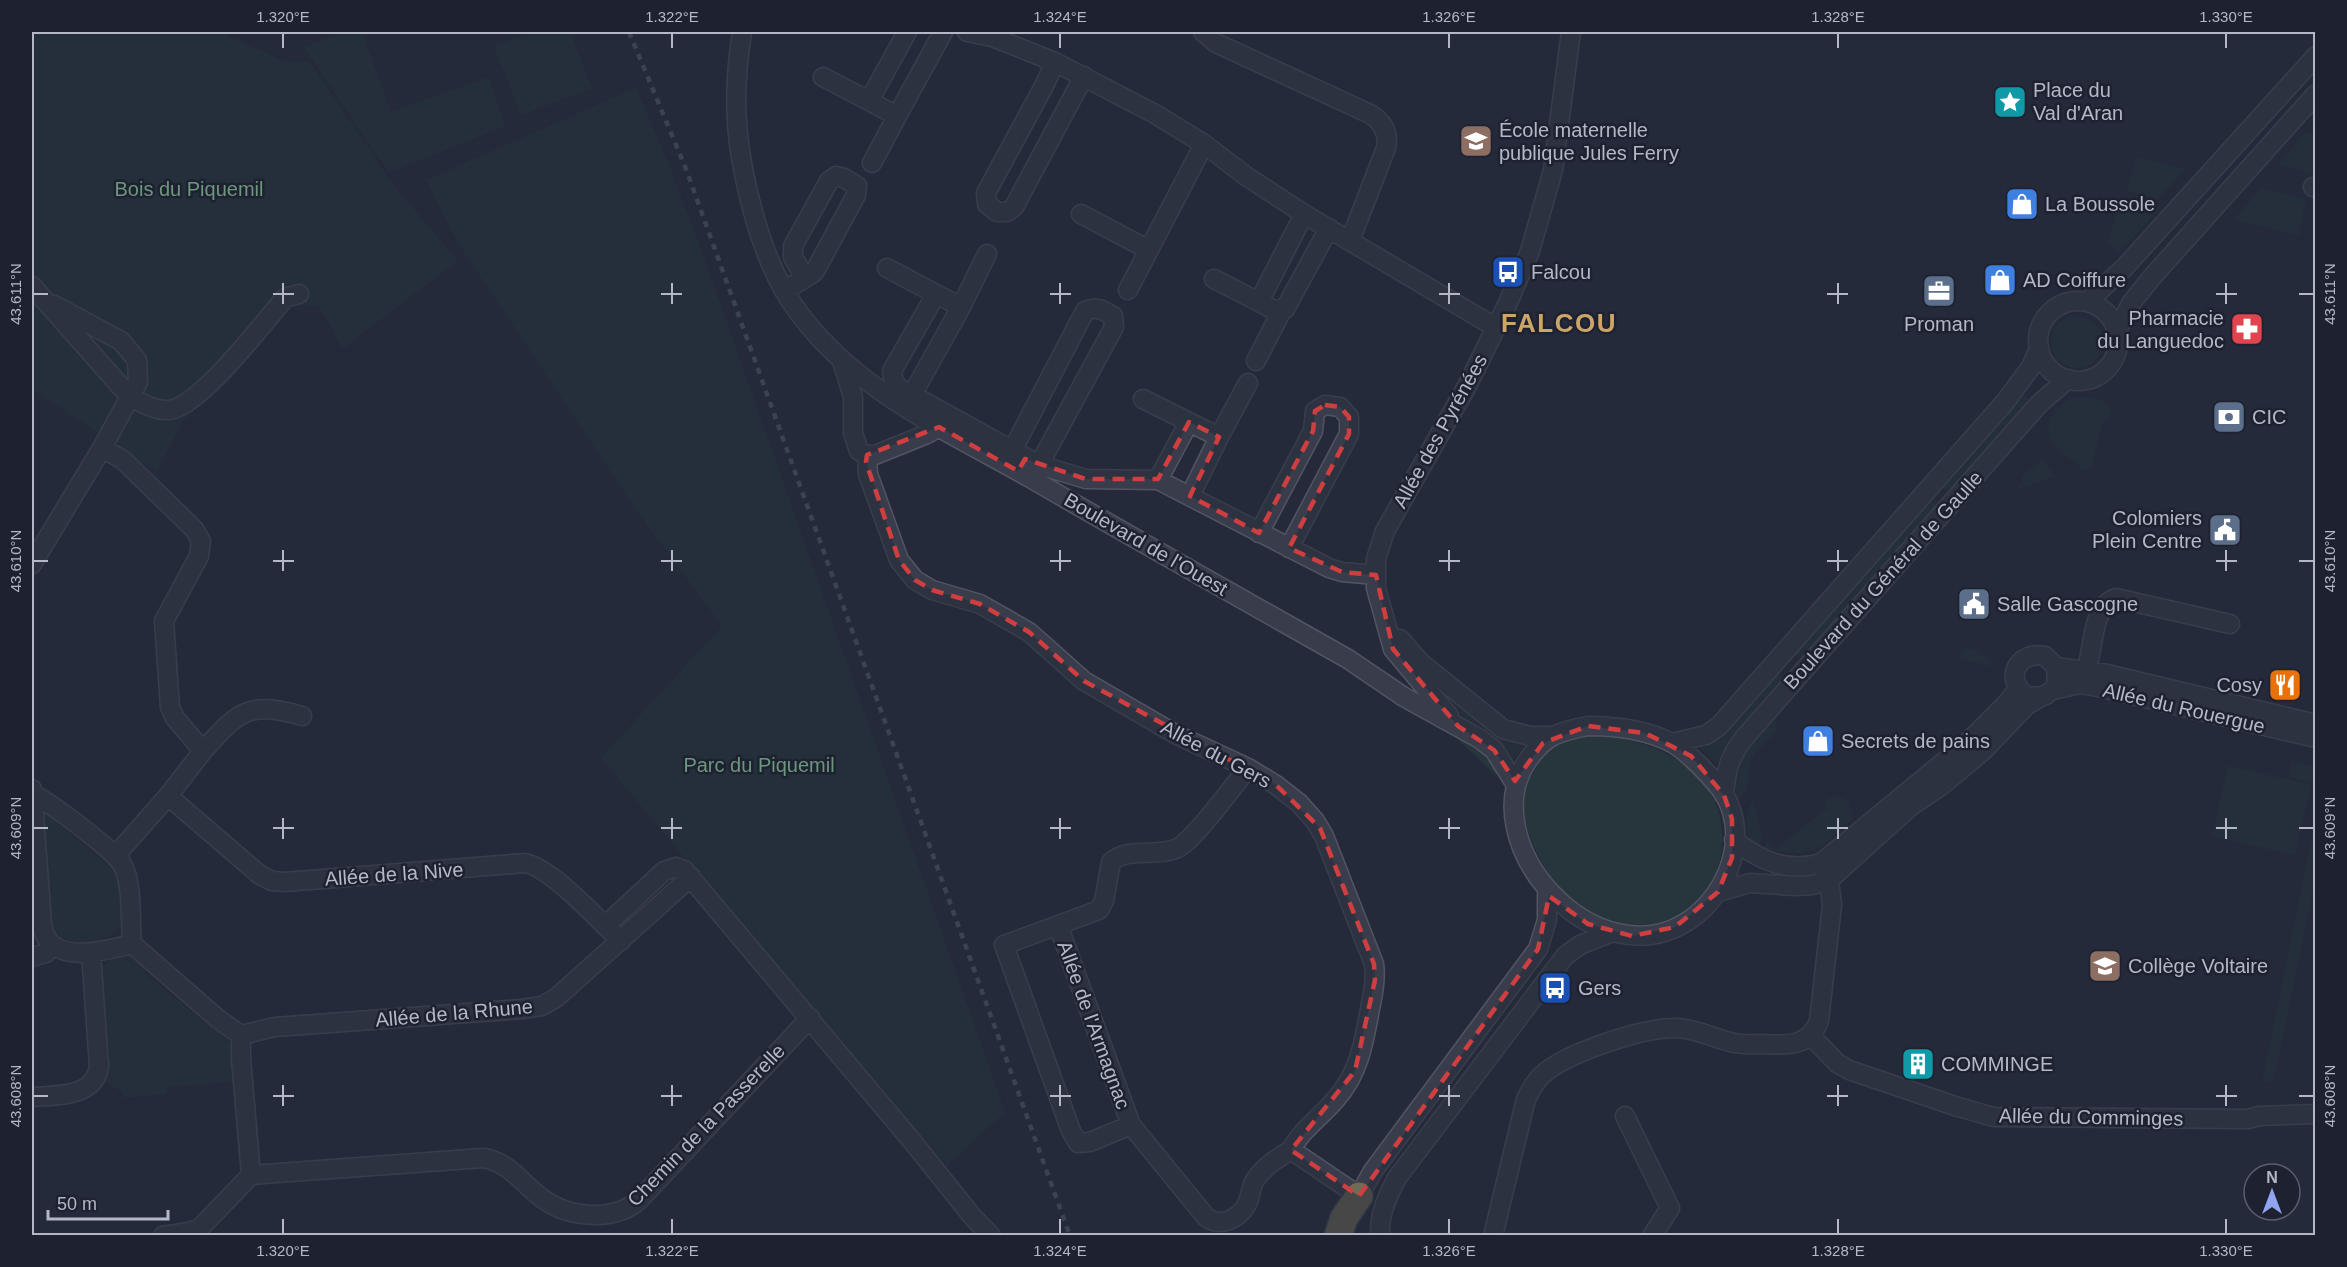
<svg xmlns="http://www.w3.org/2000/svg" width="2347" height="1267" font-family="Arial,sans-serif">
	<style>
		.green { fill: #27363c }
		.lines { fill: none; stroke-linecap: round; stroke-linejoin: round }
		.minor-casing { stroke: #515563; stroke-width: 21 }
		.highway-casing { stroke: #414553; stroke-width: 30 }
		.minor { stroke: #393d4b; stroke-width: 18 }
		.highway { stroke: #706b56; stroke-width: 27 }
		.rail { stroke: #5b6072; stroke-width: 4.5; stroke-dasharray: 6 6; stroke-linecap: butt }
		.marked { fill: none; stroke: #d13e40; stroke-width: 4.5; stroke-dasharray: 12 8; stroke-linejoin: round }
		.ticks { fill: none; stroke: #b4b8c6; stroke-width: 2 }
		.labels { text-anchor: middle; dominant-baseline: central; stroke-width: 5; stroke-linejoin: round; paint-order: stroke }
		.poi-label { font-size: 20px; fill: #b4b8c6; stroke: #1e2230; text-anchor: start }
		.park-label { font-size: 20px; fill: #6d967e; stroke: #1e2230 }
		.street-label { font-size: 20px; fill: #b4b8c6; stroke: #1e2230 }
		.district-label { font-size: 26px; font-weight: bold; letter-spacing: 1.5px; fill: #cca669; stroke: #1e2230 }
		.neatline { fill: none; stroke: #b4b8c6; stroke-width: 2 }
		.ticks-label { font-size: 15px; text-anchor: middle; fill: #b4b8c6 }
	</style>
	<rect width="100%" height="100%" fill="#252a3b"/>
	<!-- green -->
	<path class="green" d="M32,32H219L286,62H310L391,182L458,261L343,348L318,306H293L183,421L157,472L32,389Z
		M346,32H362L391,112L489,77L505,126L389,173L304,47Z
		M533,32H570L592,88L521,115L494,46Z
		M636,88L670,168L705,260L1005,1112L947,1166L721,901L601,758L722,626L637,511L460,246L426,180Z
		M2306,132L2315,135L2314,174L2278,164Z
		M2136,157L2186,169L2158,199L2127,191Z
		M2262,188L2306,199L2298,236L2234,219Z
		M2121,199L2159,209L2118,253L2108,243Z
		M2051 342a26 26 0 1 1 52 0a26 26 0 1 1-52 0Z
		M2023,394L2031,402L1950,493L1943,487L2009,413Z
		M2075,397C2088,396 2116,399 2110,418L2102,423L2091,470L2081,469C2074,458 2063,456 2055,447C2039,429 2055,403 2075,397Z
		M2042,460L2055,476L2019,489L2018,487L2023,480L2021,478L2030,469L2033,471Z
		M1933,497L1941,504L1802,661L1794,654Z
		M1968,648L1975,650L1992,661L1990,666L1956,657Z
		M1420,671L1525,743L1512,763L1457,715Z
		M1777,672L1785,679L1731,741L1718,762L1715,763L1699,747L1712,741Z
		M1776,717V732C1768,741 1754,752 1750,763C1745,776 1755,786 1738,799C1725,764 1753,740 1776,717Z
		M1455,734L1483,753L1499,773L1496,775L1455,737Z
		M1593,736C1664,738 1736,779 1720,859C1716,883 1699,903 1678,915C1647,931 1616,927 1587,911C1554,894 1522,837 1523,800C1523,789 1529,777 1536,767C1541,758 1548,749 1558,744C1569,739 1581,738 1593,736Z
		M2292,761L2315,767V783L2289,776Z
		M2228,766L2311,785L2295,855L2212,836Z
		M1835,795L1847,800L1854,817C1818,851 1816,859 1765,849L1767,839L1775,849L1828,808L1824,802Z
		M1754,799L1760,829L1763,834L1759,849C1742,838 1744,814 1754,799Z
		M43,810L51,813V818L107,864L114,865L120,876L122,921C113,947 70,948 52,932L46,872L45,822L39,817Z
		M2315,822V882L2273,1083L2262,1082Z
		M125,955L143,966L144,973L213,1029L221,1028L232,1047L235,1082L167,1087V1094L123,1098L122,1092L107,1083L105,1062L110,1057L103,986L99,982C100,965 109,959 125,955Z"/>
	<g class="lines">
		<defs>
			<path id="minor" d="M742,32C731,101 736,152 755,219C764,250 775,279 794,306C814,335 842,362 870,383C919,420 976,447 1030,478C1135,539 1242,599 1348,659L1404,697L1480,739L1494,750L1516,785
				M907,32L869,101L897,116L943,32
				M967,32L992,37L1055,62L1155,114L1204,144L1246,176L1304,214L1495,327
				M1203,32L1216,43L1370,114C1383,122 1389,133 1386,148L1350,241
				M1055,62L1044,86L986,193L987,204L997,212H1007L1014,207L1084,76
				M823,77L869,101
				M872,163L897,116
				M2313,187L2316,188
				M1081,214L1149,250
				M1304,214L1259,302L1274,310L1285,309L1329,228
				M887,268L936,294
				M1214,279L1259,302
				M32,286L130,397C142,403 155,411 169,410C200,407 263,323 285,298L299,294
				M1128,290L1204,144
				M784,291L813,273L815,271L856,195L857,186L844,178L836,176L829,181L793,246V257L805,278
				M2038 341a40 40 0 1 1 80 0a40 40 0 1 1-80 0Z
				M2087,302L2124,268L2316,56
				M961,307L987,254
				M2117,330L2132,302L2153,276L2316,94
				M842,361L853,397V433L859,451L867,455H875L927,434L939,427
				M1256,361L1282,310
				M908,396L894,383L892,371L936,294L961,307L912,395
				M1143,399L1189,422
				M902,405L908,396L912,395L1039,465L1086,479L1158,480L1329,568L1342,572L1376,575
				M1219,437L1248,383
				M102,448L123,460L194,529L201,541L199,556L164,621L170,707L175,718L203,751L168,796L260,875L272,881L285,882L525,863C552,868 599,921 621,941
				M1012,451L1085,311C1097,306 1103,310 1113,316L1114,327L1039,465
				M867,455L868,474L899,560L915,580L932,590L980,604L1029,632L1084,681L1177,735L1248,768L1276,785L1299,803L1315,821L1324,836L1374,964C1376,979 1373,994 1370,1009C1364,1042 1359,1073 1336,1099C1322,1116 1301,1130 1291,1150L1359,1196
				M1158,480L1189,422L1219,437L1190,496
				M1259,533L1313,431L1315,411L1325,405L1340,407L1349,417V434L1289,548
				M32,564L102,448L138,382L137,360L121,341L54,305
				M1400,639L1421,663L1503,729L1530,736H1552
				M2089,659C2094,639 2094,605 2116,598L2230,624
				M2056,667L2107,674L2316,724
				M2053,690L2080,684L2098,687L2316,738
				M1449,716L1393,649L1376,588V559L1385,531L1467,386L1507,305L1530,251L1553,170L1571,32
				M1588,726C1616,726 1647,730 1672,743C1683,749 1692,758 1700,766C1709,775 1717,783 1724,794C1749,836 1729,892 1691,919C1596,985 1468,839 1530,757C1536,749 1543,741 1553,736C1564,731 1576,728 1588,726Z
				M1672,743L1706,735L1719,726L2005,402L2031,367L2039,348
				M203,751C238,712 248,700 302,716
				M32,789L42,924C47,967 105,951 132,944L218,1019L241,1035V1058L251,1175L200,1228L189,1232L163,1236
				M32,794C47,800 117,852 123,866C133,885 130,923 132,944
				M1724,795C1726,770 1729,758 1744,738L2039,404L2068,379
				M1734,840C1760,861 1788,873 1821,863L1968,742L2007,703L2019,688
				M115,856L168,796
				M1718,892L1750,883L1795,886L1813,885L1829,880L1911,806L1941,786L1983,751L2027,705L2053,690L2057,682L2056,667L2045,656C2017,650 2003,680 2027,696L2040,697L2046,695
				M1058,925L1131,1125L1206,1217C1222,1229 1241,1217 1248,1202C1251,1194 1251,1186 1255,1180C1264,1166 1278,1158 1291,1150
				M605,926L664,871L676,867L684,870L912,1141L972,1216L991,1236
				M32,957L46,953L52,945
				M241,1035L275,1027L522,1009L542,1006L556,998L691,877
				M1811,1036L1837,1063L1849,1070L1958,1107L1994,1117L2248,1119L2259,1116L2316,1114
				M32,1097C57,1095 95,1098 99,1066L91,953
				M1625,1116L1670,1208L1652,1236
				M1131,1125L1090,1142L1078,1143L1071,1131L1004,945L1099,910L1104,901L1111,862C1129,846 1157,858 1178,848C1196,838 1233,786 1248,768
				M251,1175L483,1158C510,1162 522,1184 543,1199C569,1218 614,1222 639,1200L810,1018
				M1357,1205L1359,1196L1373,1171L1538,949L1547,920V889
				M1380,1236C1379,1214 1387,1197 1397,1178L1565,956L1580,945L1610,933
				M1493,1236L1526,1099C1530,1091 1534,1083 1541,1076C1565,1053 1644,1027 1677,1028C1698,1029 1715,1039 1734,1043C1744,1045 1752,1044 1762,1044C1786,1045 1808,1048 1819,1021L1832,905L1829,880L1821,863"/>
			<path id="highway" d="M1338,1236L1344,1218L1359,1196"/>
		</defs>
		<!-- minor casing -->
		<use href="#minor" class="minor-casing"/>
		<!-- highway casing -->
		<use href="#highway" class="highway-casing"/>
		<!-- minor -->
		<use href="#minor" class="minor"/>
		<!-- highway -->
		<use href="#highway" class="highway"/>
		<!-- rail -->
		<path class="rail" d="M629,32L686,169L1070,1236"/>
	</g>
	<!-- marked area -->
	<path d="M0 0H2347V1267H0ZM1325,405L1340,407L1349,417V434L1289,548L1342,572L1376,575L1393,649L1458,726L1494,750L1515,781L1543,743L1588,726L1645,733L1691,756L1724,795L1732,819V858L1718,892L1675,927L1632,936L1588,924L1549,896L1538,949L1359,1196L1291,1150L1355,1071L1375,980L1374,964L1320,828L1276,785L1084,681L1029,632L980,604L932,590L915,580L899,560L866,462L867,455L939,427L1018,471L1025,459L1086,479H1158L1189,422L1219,437L1190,496L1259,533L1313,431L1315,411Z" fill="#252a3b" fill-opacity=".55" fill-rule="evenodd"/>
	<path class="marked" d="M1325,405L1340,407L1349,417V434L1289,548L1342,572L1376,575L1393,649L1458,726L1494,750L1515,781L1543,743L1588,726L1645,733L1691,756L1724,795L1732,819V858L1718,892L1675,927L1632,936L1588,924L1549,896L1538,949L1359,1196L1291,1150L1355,1071L1375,980L1374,964L1320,828L1276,785L1084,681L1029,632L980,604L932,590L915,580L899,560L866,462L867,455L939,427L1018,471L1025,459L1086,479H1158L1189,422L1219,437L1190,496L1259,533L1313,431L1315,411Z"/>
	<!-- ticks -->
	<path class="ticks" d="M283,33V48M672,33V48M1060,33V48M1449,33V48M1838,33V48M2226,33V48M283,283V304M672,283V304M1060,283V304M1449,283V304M1838,283V304M2226,283V304M33,294H48M273,294H294M661,294H682M1050,294H1071M1439,294H1460M1827,294H1848M2216,294H2237M2299,294H2314M283,550V571M672,550V571M1060,550V571M1449,550V571M1838,550V571M2226,550V571M33,561H48M273,561H294M661,561H682M1050,561H1071M1439,561H1460M1827,561H1848M2216,561H2237M2299,561H2314M283,818V839M672,818V839M1060,818V839M1449,818V839M1838,818V839M2226,818V839M33,828H48M273,828H294M661,828H682M1050,828H1071M1439,828H1460M1827,828H1848M2216,828H2237M2299,828H2314M283,1085V1106M672,1085V1106M1060,1085V1106M1449,1085V1106M1838,1085V1106M2226,1085V1106M33,1096H48M273,1096H294M661,1096H682M1050,1096H1071M1439,1096H1460M1827,1096H1848M2216,1096H2237M2299,1096H2314M283,1219V1234M672,1219V1234M1060,1219V1234M1449,1219V1234M1838,1219V1234M2226,1219V1234"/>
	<!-- icons -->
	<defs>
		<symbol id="sight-square" viewBox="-11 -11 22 22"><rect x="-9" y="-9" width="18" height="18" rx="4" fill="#0f9aa8" stroke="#1e2230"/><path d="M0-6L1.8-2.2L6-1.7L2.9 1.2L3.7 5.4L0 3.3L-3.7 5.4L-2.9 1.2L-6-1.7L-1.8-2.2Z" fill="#fff"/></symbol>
		<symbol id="school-square" viewBox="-11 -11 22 22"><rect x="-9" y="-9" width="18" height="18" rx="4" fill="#8d6e63" stroke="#1e2230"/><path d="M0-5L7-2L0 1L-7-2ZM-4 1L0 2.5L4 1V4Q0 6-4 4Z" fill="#fff"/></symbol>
		<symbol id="shop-square" viewBox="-11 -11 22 22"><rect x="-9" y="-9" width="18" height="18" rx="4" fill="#3f7fe0" stroke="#1e2230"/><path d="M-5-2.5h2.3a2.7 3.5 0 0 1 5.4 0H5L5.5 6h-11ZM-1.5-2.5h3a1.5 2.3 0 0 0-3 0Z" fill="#fff"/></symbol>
		<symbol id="bus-square" viewBox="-11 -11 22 22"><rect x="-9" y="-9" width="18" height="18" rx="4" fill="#1a4fb4" stroke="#1e2230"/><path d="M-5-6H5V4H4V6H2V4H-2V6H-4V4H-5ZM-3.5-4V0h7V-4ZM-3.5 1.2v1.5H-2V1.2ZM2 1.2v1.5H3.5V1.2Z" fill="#fff"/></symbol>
		<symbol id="office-square" viewBox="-11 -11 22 22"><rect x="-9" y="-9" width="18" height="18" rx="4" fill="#5c6f8a" stroke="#1e2230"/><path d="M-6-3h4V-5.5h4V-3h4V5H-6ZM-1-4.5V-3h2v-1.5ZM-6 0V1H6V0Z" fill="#fff"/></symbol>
		<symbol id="pharmacy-square" viewBox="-11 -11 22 22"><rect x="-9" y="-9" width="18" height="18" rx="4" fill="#e0444e" stroke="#1e2230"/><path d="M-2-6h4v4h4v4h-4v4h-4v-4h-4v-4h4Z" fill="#fff"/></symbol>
		<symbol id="bank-square" viewBox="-11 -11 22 22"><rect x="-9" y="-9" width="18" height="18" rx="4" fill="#5c6f8a" stroke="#1e2230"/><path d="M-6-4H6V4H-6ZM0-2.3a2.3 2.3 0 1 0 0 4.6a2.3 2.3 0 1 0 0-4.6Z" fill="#fff"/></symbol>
		<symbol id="civic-square" viewBox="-11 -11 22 22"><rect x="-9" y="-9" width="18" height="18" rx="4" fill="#5c6f8a" stroke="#1e2230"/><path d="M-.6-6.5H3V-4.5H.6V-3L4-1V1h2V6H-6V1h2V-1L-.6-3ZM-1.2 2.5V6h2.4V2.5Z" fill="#fff"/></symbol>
		<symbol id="restaurant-square" viewBox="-11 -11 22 22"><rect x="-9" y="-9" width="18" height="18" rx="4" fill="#e8710a" stroke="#1e2230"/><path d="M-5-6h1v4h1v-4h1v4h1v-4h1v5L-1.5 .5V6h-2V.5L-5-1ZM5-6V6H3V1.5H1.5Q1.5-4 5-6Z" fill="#fff"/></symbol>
		<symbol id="building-square" viewBox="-11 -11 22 22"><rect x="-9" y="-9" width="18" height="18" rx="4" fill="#0f9aa8" stroke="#1e2230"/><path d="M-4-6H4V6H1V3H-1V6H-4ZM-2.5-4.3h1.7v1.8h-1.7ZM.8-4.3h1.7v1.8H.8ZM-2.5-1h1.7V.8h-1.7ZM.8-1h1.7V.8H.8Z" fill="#fff"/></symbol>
	</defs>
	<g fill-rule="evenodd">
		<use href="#sight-square" x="1991" y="83" width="38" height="38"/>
		<use href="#school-square" x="1457" y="122" width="38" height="38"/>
		<use href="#shop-square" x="2003" y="185" width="38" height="38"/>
		<use href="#bus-square" x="1489" y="253" width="38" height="38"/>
		<use href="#shop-square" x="1981" y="261" width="38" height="38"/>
		<use href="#office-square" x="1920" y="272" width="38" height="38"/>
		<use href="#pharmacy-square" x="2228" y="310" width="38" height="38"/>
		<use href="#bank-square" x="2210" y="398" width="38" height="38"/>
		<use href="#civic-square" x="2206" y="511" width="38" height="38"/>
		<use href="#civic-square" x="1955" y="585" width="38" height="38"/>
		<use href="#restaurant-square" x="2266" y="666" width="38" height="38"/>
		<use href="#shop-square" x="1799" y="722" width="38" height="38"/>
		<use href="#school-square" x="2086" y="947" width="38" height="38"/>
		<use href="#bus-square" x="1536" y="969" width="38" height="38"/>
		<use href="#building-square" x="1899" y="1045" width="38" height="38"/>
	</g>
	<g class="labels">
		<!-- poi labels -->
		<g class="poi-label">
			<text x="2033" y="90">Place du<tspan x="2033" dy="23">Val d'Aran</tspan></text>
			<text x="1499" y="130">École maternelle<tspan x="1499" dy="23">publique Jules Ferry</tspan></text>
			<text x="2045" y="204">La Boussole</text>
			<text x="1531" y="272">Falcou</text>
			<text x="2023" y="280">AD Coiffure</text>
			<text x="2224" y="318" text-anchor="end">Pharmacie<tspan x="2224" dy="23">du Languedoc</tspan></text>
			<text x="1939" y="324" text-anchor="middle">Proman</text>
			<text x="2252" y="417">CIC</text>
			<text x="2202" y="518" text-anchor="end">Colomiers<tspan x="2202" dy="23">Plein Centre</tspan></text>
			<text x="1997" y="604">Salle Gascogne</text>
			<text x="2262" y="685" text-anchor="end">Cosy</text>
			<text x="1841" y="741">Secrets de pains</text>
			<text x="2128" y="966">Collège Voltaire</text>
			<text x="1578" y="988">Gers</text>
			<text x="1941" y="1064">COMMINGE</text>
		</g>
		<!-- park labels -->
		<g class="park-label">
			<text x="189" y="189">Bois du Piquemil</text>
			<text x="759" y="765">Parc du Piquemil</text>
		</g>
		<!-- street labels -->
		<g class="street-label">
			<text transform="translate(1440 431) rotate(-61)">Allée des Pyrénées</text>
			<text transform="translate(1146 544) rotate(30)">Boulevard de l'Ouest</text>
			<text transform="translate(1883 580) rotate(-48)">Boulevard du Général de Gaulle</text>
			<text transform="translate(2184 708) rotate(13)">Allée du Rouergue</text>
			<text transform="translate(1216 754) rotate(28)">Allée du Gers</text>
			<text transform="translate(394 874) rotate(-4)">Allée de la Nive</text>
			<text transform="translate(454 1013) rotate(-5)">Allée de la Rhune</text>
			<text transform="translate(1094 1025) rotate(70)">Allée de l'Armagnac</text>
			<text transform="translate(2091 1117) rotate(1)">Allée du Comminges</text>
			<text transform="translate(706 1125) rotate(-46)">Chemin de la Passerelle</text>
		</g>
		<!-- district labels -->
		<g class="district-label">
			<text x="1559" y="323">FALCOU</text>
		</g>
	</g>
	<!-- border -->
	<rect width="2347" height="1267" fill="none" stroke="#1e2230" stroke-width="66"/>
	<!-- north arrow -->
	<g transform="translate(2272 1192)"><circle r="28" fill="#1e2230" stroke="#5a5e6c" stroke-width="1.5"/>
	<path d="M0-4.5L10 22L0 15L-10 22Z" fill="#90a4f0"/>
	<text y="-9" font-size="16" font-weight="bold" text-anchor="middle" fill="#b4b8c6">N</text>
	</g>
	<!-- scale -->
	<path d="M48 1210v9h120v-9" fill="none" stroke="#b4b8c6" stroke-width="3"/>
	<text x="57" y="1210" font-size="18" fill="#b4b8c6" stroke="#1e2230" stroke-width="4.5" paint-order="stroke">50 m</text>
	<rect x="33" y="33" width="2281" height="1201" class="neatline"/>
	<g class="ticks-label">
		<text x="283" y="22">1.320°E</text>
		<text x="672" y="22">1.322°E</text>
		<text x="1060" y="22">1.324°E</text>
		<text x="1449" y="22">1.326°E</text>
		<text x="1838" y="22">1.328°E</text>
		<text x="2226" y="22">1.330°E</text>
		<text transform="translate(16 294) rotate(-90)" y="5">43.611°N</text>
		<text transform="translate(2330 294) rotate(-90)" y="5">43.611°N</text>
		<text transform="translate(16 561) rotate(-90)" y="5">43.610°N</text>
		<text transform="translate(2330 561) rotate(-90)" y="5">43.610°N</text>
		<text transform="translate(16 828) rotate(-90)" y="5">43.609°N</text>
		<text transform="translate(2330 828) rotate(-90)" y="5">43.609°N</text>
		<text transform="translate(16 1096) rotate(-90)" y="5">43.608°N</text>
		<text transform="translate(2330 1096) rotate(-90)" y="5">43.608°N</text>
		<text x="283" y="1256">1.320°E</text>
		<text x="672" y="1256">1.322°E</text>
		<text x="1060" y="1256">1.324°E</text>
		<text x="1449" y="1256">1.326°E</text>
		<text x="1838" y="1256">1.328°E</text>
		<text x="2226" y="1256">1.330°E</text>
	</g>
</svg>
